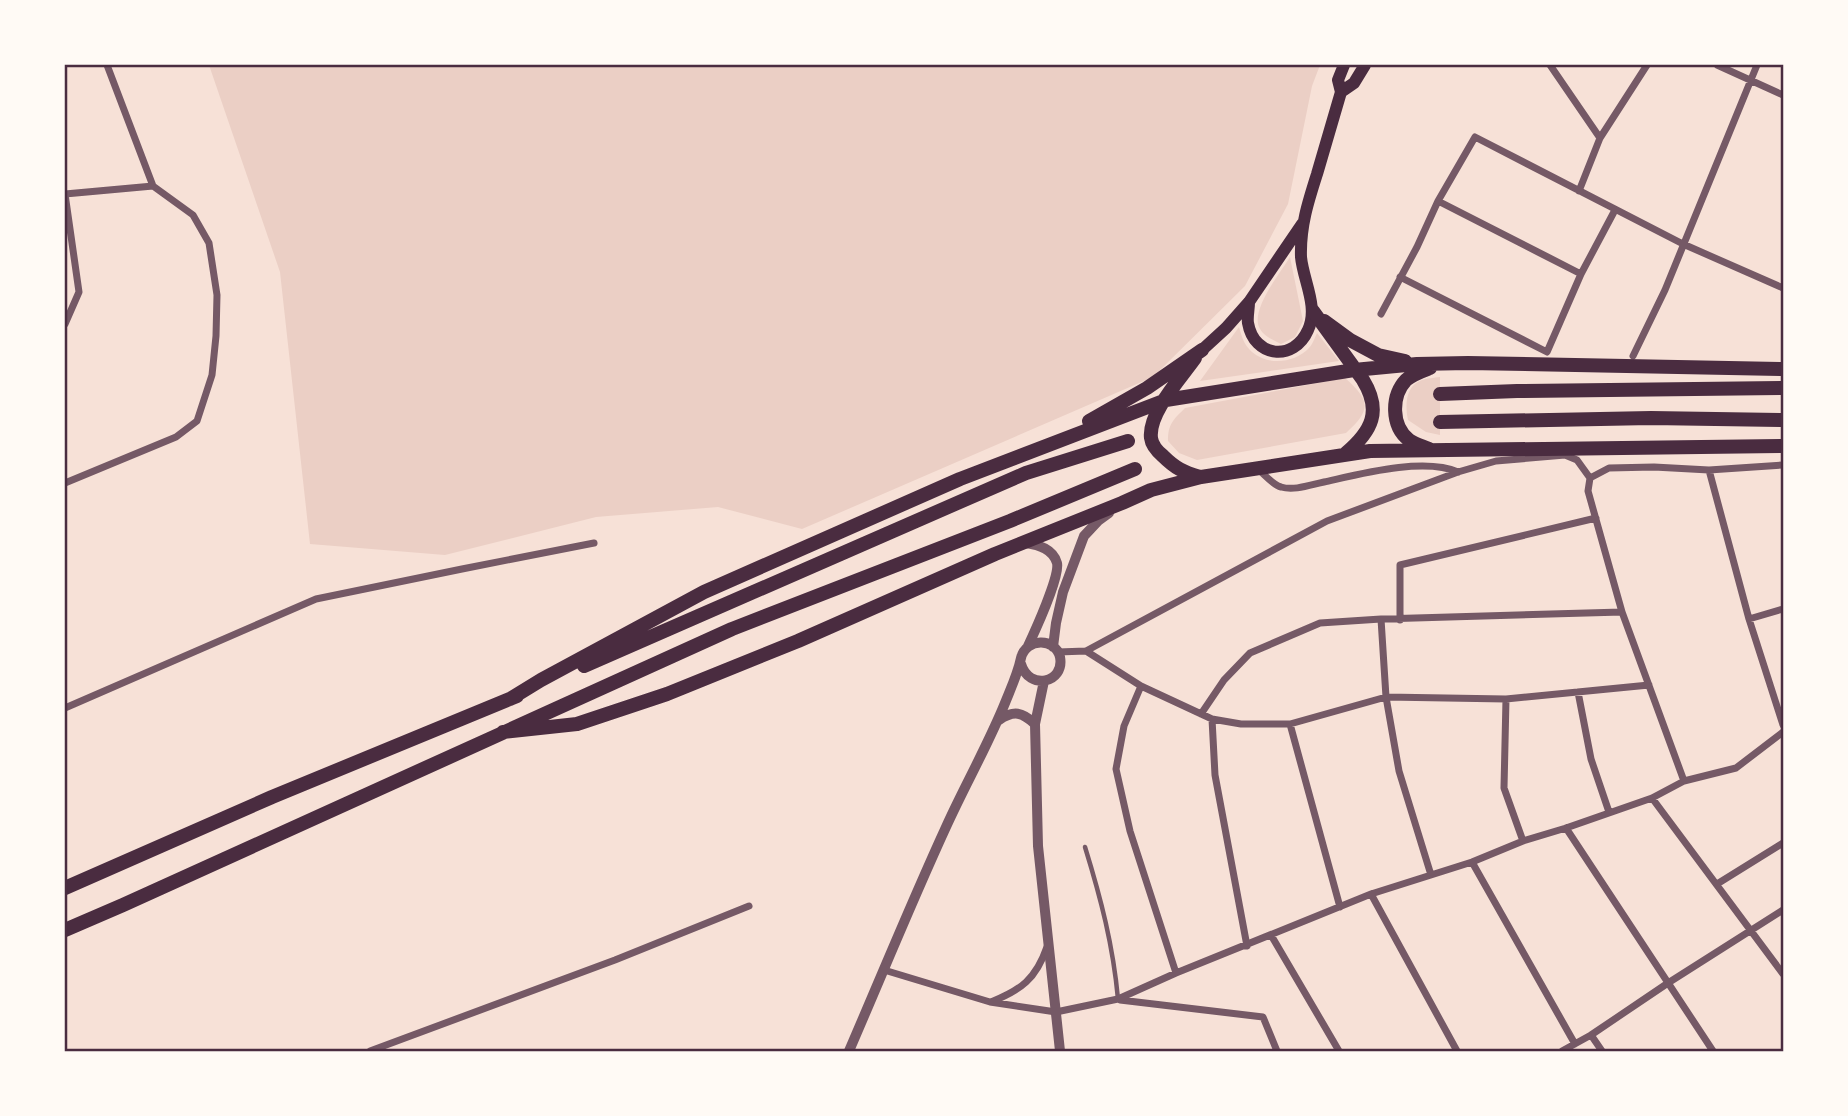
<svg xmlns="http://www.w3.org/2000/svg" width="1848" height="1116" font-family="Karla,sans-serif">
	<style>
		.green { fill: #ebcfc5 }
		.lines { fill: none; stroke-linecap: round; stroke-linejoin: round }
		.service { stroke: #755966; stroke-width: 4.5 }
		.minor { stroke: #755966; stroke-width: 7 }
		.tertiary { stroke: #755966; stroke-width: 10 }
		.primary { stroke: #4a2c40; stroke-width: 12 }
		.trunk { stroke: #4a2c40; stroke-width: 14 }
		.neatline { fill: none; stroke: #4a2c40; stroke-width: 2.5 }
	</style>
	<rect width="100%" height="100%" fill="#f7e1d7"/>
	<!-- green -->
	<path class="green" d="M209,65H1320L1312,86L1288,204L1245,286L1153,377L802,529L718,507L596,517L445,555L310,544L280,272Z
		M1290,257L1303,321L1295,337L1281,344C1273,340 1263,336 1259,327C1251,309 1281,272 1290,257Z
		M1239,327C1242,337 1244,345 1252,352C1268,366 1295,363 1309,348C1313,344 1315,337 1317,333L1339,361L1200,381Z
		M1440,377V435L1426,432L1408,420C1405,406 1405,386 1422,380C1427,378 1434,378 1440,377Z
		M1345,378C1370,400 1372,410 1346,433L1197,460L1179,453L1168,441C1168,424 1173,420 1185,408Z"/>
	<g class="lines">
		<!-- service -->
		<path class="service" d="M1085,847C1101,899 1113,945 1118,999"/>
		<!-- minor -->
		<path class="minor" d="M107,65L153,186
			M1550,65L1600,138L1579,191
			M1717,65L1783,95
			M1600,138L1647,65
			M65,194L153,186L193,215L209,243L217,295L216,336L212,375L197,421L176,437L65,483
			M1438,201L1581,274
			M1400,277L1547,352L1581,274L1615,210
			M1381,314L1417,247L1438,201L1475,137L1683,244L1783,288
			M65,324L79,292L65,194
			M1633,356L1665,290L1757,65
			M1259,470C1265,475 1273,485 1281,487C1294,491 1310,485 1324,482C1360,474 1424,457 1458,472
			M1709,470L1749,619L1783,725
			M1381,619L1386,697L1399,771L1431,875
			M1749,619L1783,609
			M1400,620V565L1596,518
			M1086,651L1141,686L1212,719L1241,724H1290L1386,697L1506,699L1649,685
			M1058,652L1086,651L1327,521L1458,472L1496,461L1565,455L1577,460L1590,478
			M1141,686L1124,726L1116,769L1130,831L1176,973
			M1578,692L1591,759L1609,812
			M1506,699L1504,788L1523,841
			M65,708L316,599L462,569L594,543
			M1201,714L1224,680L1250,653L1320,623L1381,619L1622,612
			M1212,719L1215,775L1247,946
			M1290,724L1340,907
			M1684,781L1622,612L1588,491L1590,478L1609,468L1654,467L1709,470L1783,465
			M1652,798L1783,974
			M1566,828L1713,1051
			M1472,862L1575,1044
			M1717,884L1783,843
			M1371,894L1457,1051
			M1271,935L1339,1051
			M884,970L990,1002L1056,1012L1118,999L1176,973L1371,894L1472,862L1523,841L1566,828L1652,798L1684,781L1736,768L1783,732
			M1120,1000L1263,1017L1277,1051
			M991,1002C1021,990 1036,979 1047,947
			M1591,1035L1602,1051
			M370,1051L615,960L749,906
			M1562,1051L1591,1035L1668,983L1783,910"/>
		<!-- tertiary -->
		<path class="tertiary" d="M1026,543C1039,545 1053,549 1057,563C1060,576 1035,631 1028,646
			M1053,647L1056,623L1063,592L1084,536L1098,521L1109,513
			M1044,681L1035,724L1038,846L1060,1051
			M999,720C1014,710 1022,712 1035,724
			M849,1051C881,977 912,901 946,827C965,785 988,745 1005,703C1011,688 1018,673 1021,658C1026,638 1055,637 1060,657C1065,683 1029,691 1021,664"/>
		<!-- primary -->
		<path class="primary" d="M1341,92L1354,83L1365,65
			M1249,302C1249,309 1247,317 1248,323C1254,358 1294,362 1308,330C1319,307 1303,280 1301,257C1300,227 1308,202 1317,174C1325,146 1333,119 1341,92L1338,80L1344,65
			M1202,350L1226,328L1249,302L1302,224"/>
		<!-- trunk -->
		<path class="trunk" d="M1313,311L1363,380C1382,411 1372,431 1346,453
			M1324,321L1350,340L1378,355L1405,361
			M1195,358C1181,378 1148,413 1151,438C1152,446 1157,451 1163,456C1175,468 1183,472 1200,477
			M1440,394L1517,391L1783,388
			M1089,421L1147,388L1202,350
			M1440,422L1651,418L1783,420
			M1429,449C1422,446 1415,444 1409,440C1391,426 1391,396 1406,380C1413,374 1422,371 1430,368
			M584,666L1026,473L1128,441
			M510,699L541,680L704,592L960,479L1166,400L1354,370L1417,364L1468,363L1783,369
			M503,732L577,724L667,694L798,641L995,554L1122,503L1151,490L1201,477L1370,451L1783,446
			M65,888L272,797L517,696
			M65,930L123,905L732,629L1010,521L1135,469"/>
	</g>
	<!-- border -->
	<rect width="1848" height="1116" fill="none" stroke="#fffaf5" stroke-width="133"/>
	<rect x="66" y="66" width="1716" height="984" class="neatline"/>
</svg>
